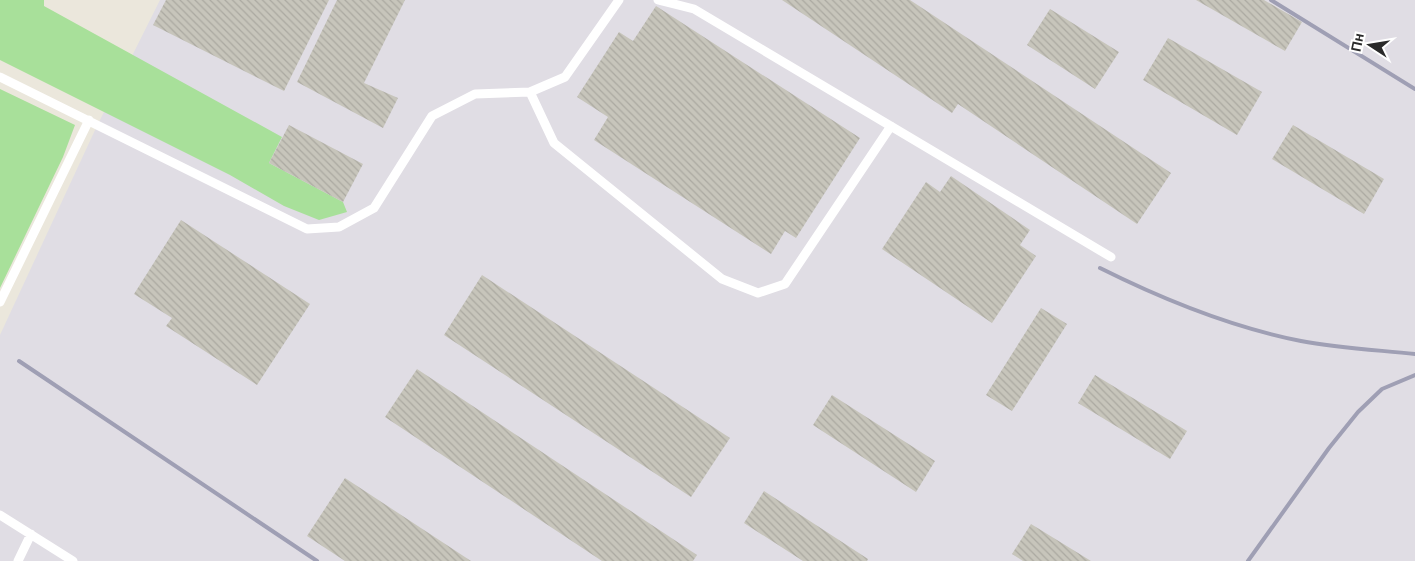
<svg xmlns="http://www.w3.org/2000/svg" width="1415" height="561" font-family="'DM Sans',sans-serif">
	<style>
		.industrial { fill: #e0dde4 }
		.grass { fill: #a8e09a }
		.building { fill: url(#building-back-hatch) }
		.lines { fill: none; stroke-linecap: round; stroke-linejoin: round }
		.lane { stroke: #fff; stroke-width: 9 }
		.rail { stroke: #9f9fb4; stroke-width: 4 }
	</style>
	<defs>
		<pattern id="building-back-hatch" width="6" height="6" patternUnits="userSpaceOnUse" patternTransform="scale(1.25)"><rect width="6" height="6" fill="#c7c5bb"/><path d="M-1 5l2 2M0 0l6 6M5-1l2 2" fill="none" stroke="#aba9a1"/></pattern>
	</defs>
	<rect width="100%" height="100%" fill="#ebe7dc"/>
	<!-- industrial -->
	<path class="industrial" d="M160,0H1415V561H0V335L96,128Z"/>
	<!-- grass -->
	<path class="grass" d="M0,0H44V6L282,137L269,163L343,202L347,212L319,220L284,206L230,175L0,60Z
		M0,89L75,125L63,157L0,288Z"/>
	<!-- building -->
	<path class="building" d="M166,0H329L284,91L153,25Z
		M337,0H405L364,83L398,98L383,128L297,82Z
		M782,0H910L1171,173L1137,224L958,104L952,113Z
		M1196,0H1264L1302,22L1285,51Z
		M656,6L860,138L796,238L785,231L771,254L594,140L608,117L577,97L619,32L633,41Z
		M1050,9L1119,52L1095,89L1027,45Z
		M1168,38L1262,92L1237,135L1143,80Z
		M289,125L363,164L343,202L269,163Z
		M1293,125L1384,179L1364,214L1272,159Z
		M951,176L1030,230L1020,245L1036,256L992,323L882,249L926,182L940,192Z
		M181,220L310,304L257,385L166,326L172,318L134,294Z
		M482,275L730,438L691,497L444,335Z
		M1041,308L1067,324L1012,411L986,395Z
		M417,369L697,555L693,561H602L385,417Z
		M1095,375L1187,431L1170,459L1078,403Z
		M832,395L935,461L916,492L813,425Z
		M345,478L471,561H345L307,536Z
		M764,491L868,559L867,561H803L744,523Z
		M1031,524L1091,561H1023L1012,554Z"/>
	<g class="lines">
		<!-- lane -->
		<path class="lane" d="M658,0L694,9L1111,257
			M0,77L307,229L339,227L374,208L432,116L475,94L530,92L565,77L619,0
			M530,92L554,143L722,279L758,293L785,284L891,126
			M0,302L89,120
			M0,515L73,561
			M18,561L31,534"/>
		<!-- rail -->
		<path class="rail" d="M1271,0L1415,89
			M1100,268C1164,300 1230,327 1301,341C1338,348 1377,350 1415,354
			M19,361L317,561
			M1248,561L1329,448L1358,412L1382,389L1415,375"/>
	</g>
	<!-- north arrow -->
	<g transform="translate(1370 45) rotate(282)" stroke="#ffffff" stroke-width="4" paint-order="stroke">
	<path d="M0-4L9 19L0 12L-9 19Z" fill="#2a2a2a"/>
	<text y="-8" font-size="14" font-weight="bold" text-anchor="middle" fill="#2a2a2a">Пн</text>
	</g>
</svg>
